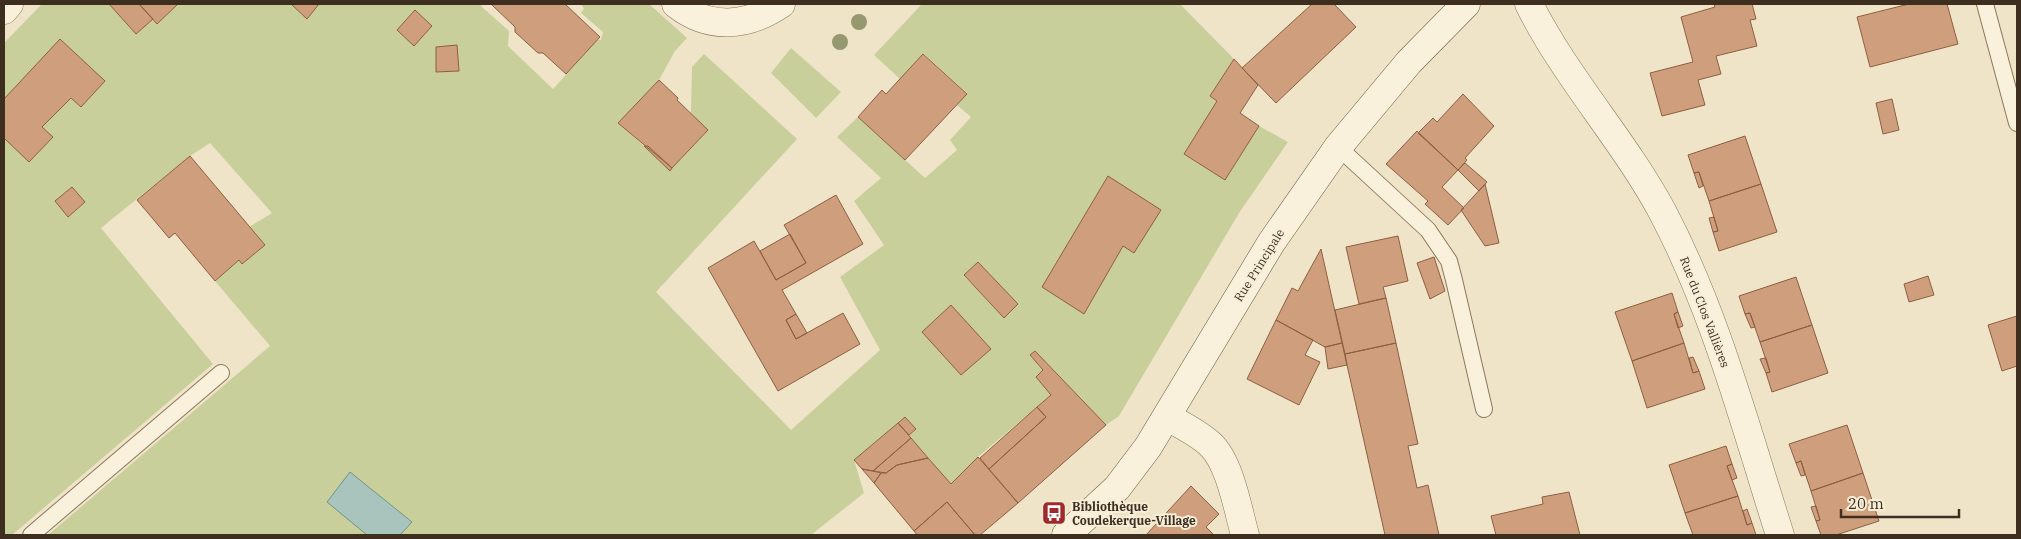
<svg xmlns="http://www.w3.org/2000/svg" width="2021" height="539" font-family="'IBM Plex Serif',serif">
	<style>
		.green { fill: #c9cf9b; fill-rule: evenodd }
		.water { fill: #a9c4bc; stroke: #6f938a }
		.building { fill: #cf9f7d; stroke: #8d5f41 }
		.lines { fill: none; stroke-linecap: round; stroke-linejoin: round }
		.lane-casing { stroke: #8d765c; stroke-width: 18 }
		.street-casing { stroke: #8d765c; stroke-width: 29 }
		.secondary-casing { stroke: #6f573f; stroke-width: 29 }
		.lane { stroke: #faf1dc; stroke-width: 16 }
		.street { stroke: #faf1dc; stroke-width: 28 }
		.secondary { stroke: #faf1dc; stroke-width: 28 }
		.tree { fill: #96986f }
		.labels { text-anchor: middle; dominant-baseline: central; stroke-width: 4; stroke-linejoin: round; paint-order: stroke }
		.street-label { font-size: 12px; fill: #3d2e20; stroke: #f7eed8 }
		.poi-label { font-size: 12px; font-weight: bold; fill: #3d2e20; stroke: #f7eed8; text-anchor: start }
	</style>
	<rect width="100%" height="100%" fill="#f0e4c8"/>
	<!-- green -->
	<path class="green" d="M42,4H109L136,34L153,19L157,24L178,4H483L481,6L509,31L508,46L553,89L597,40H601L603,32L581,13L584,9L581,4H649L687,38L675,51L659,80L619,123L670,170L708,130L691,114L692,67L704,54L797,139L656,292L791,430L880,350L840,277L884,245L854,201L881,178L837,137L858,117L925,178L957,150L950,140L971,117L957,105L967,93L924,54L900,79L874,55L922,4H1180L1234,59L1210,96L1217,101L1184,154L1225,180L1259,126L1288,142L1239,213L1119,416L1106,425L1035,351L1030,356L1043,370L1036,377L1051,395L978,457L951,486L909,435L916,429L905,417L854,460L864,493L811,535H48L270,346L215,281L239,260L242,264L265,245L249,227L272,213L210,143L190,156L101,228L213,364L12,535H4V43ZM978,262L1018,304L1004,317L964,276Z
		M791,48L841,92L816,118L771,73Z"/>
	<!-- water -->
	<path class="water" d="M350,472L412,522L400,535H367L327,502Z"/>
	<!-- building -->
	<path class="building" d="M109,4H139L153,19L136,34Z
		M139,4H178L157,24Z
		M291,4H319L307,19Z
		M491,4H565L600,37L566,74L543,53H538L515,32V27Z
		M1312,4H1334L1356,27L1276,103L1242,68Z
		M1714,4H1752L1756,19L1750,20L1757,46L1716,56L1721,74L1698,80L1705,105L1662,116L1650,73L1693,62L1681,17L1715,7Z
		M1909,4H1947L1958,44L1870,67L1857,17Z
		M415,10L432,26L414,46L397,30Z
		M60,39L105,81L81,107L71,98L42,127L53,137L29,162L4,138V99Z
		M457,45L459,71L436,72V47Z
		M923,54L967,94L905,160L858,117L882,90L886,94Z
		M1234,59L1258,85L1240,113L1259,126L1225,180L1184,154L1217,101L1210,96Z
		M659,80L678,98L677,100L708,130L672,168L618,123Z
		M1463,94L1494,126L1465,158L1467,160L1458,170L1418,133L1433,118L1437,122Z
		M1892,99L1899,130L1883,134L1876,103Z
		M1417,131L1458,170L1442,187L1464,208L1448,225L1425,204L1428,201L1386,164Z
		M1745,136L1761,184L1709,201L1699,172L1694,173L1688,155Z
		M644,146H648L672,168L670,171Z
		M190,156L265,245L242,264L239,260L215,281L175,233L169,238L137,200Z
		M1465,163L1487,182L1479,191L1458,170Z
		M1699,172L1703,186L1699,188L1694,173Z
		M1108,176L1161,210L1134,253L1123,246L1084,314L1042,287Z
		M1485,184L1499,243L1485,246L1461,210Z
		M1761,184L1777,232L1719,251L1713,232L1718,231L1709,201Z
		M72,187L85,202L68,217L55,201Z
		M836,195L863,244L782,290L796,314L786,320L796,339L843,313L860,344L778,391L708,268L754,241L776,280L806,263L784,225Z
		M1714,217L1718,231L1713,232L1709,218Z
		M790,234L806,263L776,280L760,251Z
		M1398,236L1408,281L1383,287L1386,298L1359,304L1346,247Z
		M1321,249L1342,343L1325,347L1276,320L1292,288L1298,291Z
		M1434,257L1445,291L1430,299L1417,263Z
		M978,262L1018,304L1004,318L964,275Z
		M1928,276L1934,295L1909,302L1904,284Z
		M1796,277L1812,325L1760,342L1750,313L1745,314L1739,296Z
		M1672,293L1678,312L1674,314L1684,343L1632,361L1615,312Z
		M1386,298L1396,343L1345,354L1335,310Z
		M951,305L991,349L961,375L922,332Z
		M1678,312L1683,326L1678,328L1674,314Z
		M1750,313L1755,327L1751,328L1745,314Z
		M796,314L807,333L796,339L786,320Z
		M2017,316V366L2002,371L1988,325Z
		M1276,320L1313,340L1305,355L1320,362L1299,405L1247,379Z
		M1812,325L1828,373L1772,392L1766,373L1770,372L1760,342Z
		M1342,343L1347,365L1328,369L1325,347Z
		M1396,343L1418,444L1408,446L1417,488L1428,485L1439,535H1385L1347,365L1345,354Z
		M1684,343L1693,373L1699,371L1705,389L1647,408L1632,361Z
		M1035,351L1106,425L1018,503L989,469L1046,417L1037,407L1051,395L1036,377L1043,370L1030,355Z
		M1693,357L1699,371L1693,373L1689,358Z
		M1766,358L1770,372L1766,373L1760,359Z
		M1037,407L1046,417L989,469L980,458Z
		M905,417L916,429L909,435L898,423Z
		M898,423L911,438L873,471L862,469L854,460Z
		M1847,425L1863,473L1811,491L1801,461L1796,463L1789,444Z
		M911,438L928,458L897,465L886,473L873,471Z
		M1726,446L1732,464L1727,466L1738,496L1685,513L1669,465Z
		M978,457L1018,503L980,535H975L947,502L914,531L874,483L881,473H886L897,465L928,458L951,484Z
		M1801,461L1805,475L1801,476L1796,463Z
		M1732,464L1737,478L1732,480L1727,466Z
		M862,469L873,471L881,473L874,483Z
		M1863,473L1879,521L1836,535H1821L1816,521L1820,520L1811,491Z
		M1191,486L1219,514L1206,527L1214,535H1146Z
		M1569,492L1580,535H1496L1491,516L1543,504L1542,497Z
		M1738,496L1747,525L1752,523L1756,535H1693L1685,513Z
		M947,502L975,535H917L914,531Z
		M1816,506L1820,520L1816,521L1811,507Z
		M1747,509L1752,523L1747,525L1743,511Z"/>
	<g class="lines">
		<defs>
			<path id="lane" d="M1985,4L2017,123
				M1338,147L1428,230L1449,261L1454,280L1484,409
				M31,535L221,373"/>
			<path id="street" d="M676,4C709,30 747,27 781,4
				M1529,4C1566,78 1623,139 1662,211C1716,313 1745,426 1780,535
				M4,10L9,4
				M1167,417C1182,425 1198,433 1210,444C1230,462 1238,510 1245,535"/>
			<path id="secondary" d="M1066,535L1117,488L1148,447L1271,243L1338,147L1409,62L1466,4"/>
		</defs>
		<!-- lane casing -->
		<use href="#lane" class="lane-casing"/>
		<!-- street casing -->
		<use href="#street" class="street-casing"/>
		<!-- secondary casing -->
		<use href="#secondary" class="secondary-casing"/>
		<!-- lane -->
		<use href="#lane" class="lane"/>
		<!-- street -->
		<use href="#street" class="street"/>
		<!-- secondary -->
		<use href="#secondary" class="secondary"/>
	</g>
	<!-- trees -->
	<g class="tree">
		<circle cx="859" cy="22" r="8"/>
		<circle cx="840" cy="42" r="8"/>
	</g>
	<!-- icons -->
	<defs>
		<symbol id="bus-square" viewBox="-11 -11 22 22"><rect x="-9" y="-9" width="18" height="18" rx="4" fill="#9e2a2b" stroke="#f7eed8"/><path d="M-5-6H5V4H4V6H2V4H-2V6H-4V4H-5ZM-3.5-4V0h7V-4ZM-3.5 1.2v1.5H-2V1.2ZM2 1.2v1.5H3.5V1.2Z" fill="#fff"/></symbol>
	</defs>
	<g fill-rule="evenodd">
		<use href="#bus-square" x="1040" y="499" width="28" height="28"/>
	</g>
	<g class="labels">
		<!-- street labels -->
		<g class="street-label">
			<text transform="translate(1259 265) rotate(-58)">Rue Principale</text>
			<text transform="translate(1705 312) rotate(69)">Rue du Clos Vallières</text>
		</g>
		<!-- poi labels -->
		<g class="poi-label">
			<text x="1072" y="506">Bibliothèque<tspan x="1072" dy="14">Coudekerque-Village</tspan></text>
		</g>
	</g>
	<!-- border -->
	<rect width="2021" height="539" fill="none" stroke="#3d2e20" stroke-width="10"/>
	<!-- scale -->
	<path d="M1841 509v8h118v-8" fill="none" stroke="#3d2e20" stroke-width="2.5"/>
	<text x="1848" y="509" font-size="15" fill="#3d2e20" stroke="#f7eed8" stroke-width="4" paint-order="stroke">20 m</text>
</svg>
